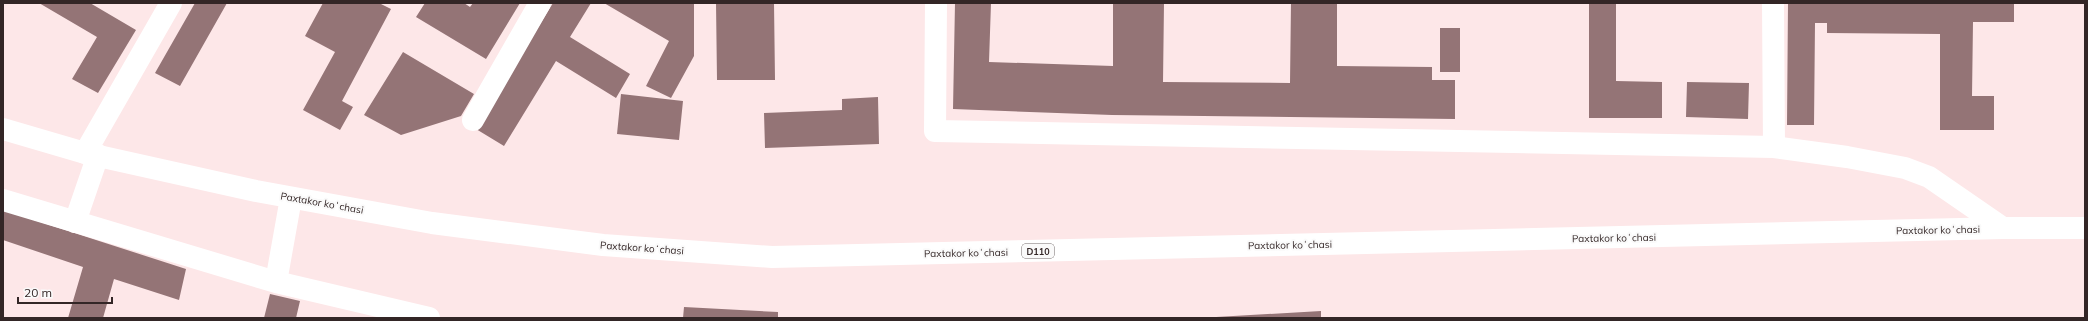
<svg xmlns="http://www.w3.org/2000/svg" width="2088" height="321" font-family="Mulish,sans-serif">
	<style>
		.building { fill: #947476 }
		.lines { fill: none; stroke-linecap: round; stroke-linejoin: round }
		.minor { stroke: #fff; stroke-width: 22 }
		.major { stroke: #fff; stroke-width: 22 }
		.labels { text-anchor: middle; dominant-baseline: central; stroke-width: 4; stroke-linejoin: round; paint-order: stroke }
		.shield { fill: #fafafa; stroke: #6f6666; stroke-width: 1 }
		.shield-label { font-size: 9px; font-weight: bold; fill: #332626 }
		.street-label { font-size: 10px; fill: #332626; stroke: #fafafa }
	</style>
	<rect width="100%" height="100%" fill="#fde7e8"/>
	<!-- building -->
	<path class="building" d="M39,3H90L136,30L98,93L72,79L97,37Z
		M195,3H227L180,86L155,73Z
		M323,3H379L391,9L342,101L353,107L340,130L303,110L335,52L305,36Z
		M425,3H464L470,7L473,3H520L486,59L416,17Z
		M553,3H591L570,37L630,74L616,98L556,61L504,146L476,129Z
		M604,3H694V56L671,98L646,86L669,41Z
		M716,3H774L775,80H717Z
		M955,3H991L989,62L1113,66V3H1164L1163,82L1290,83L1291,3H1337V66L1432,67V80H1455V119L1112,115L953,109Z
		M1589,3H1616V81L1662,82V118H1589Z
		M1788,3H2014V22H1973L1972,96H1994V130H1940V34L1827,33V23H1815L1814,125H1787Z
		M1440,28H1460V72H1440Z
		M403,52L474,94L461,116L401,135L364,115Z
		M1687,82L1749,83L1748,119L1686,117Z
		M621,94L683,101L679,140L617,134Z
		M878,97L879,144L765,148L764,113L842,110V99Z
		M3,210L186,269L179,300L114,279L103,318H68L83,267L3,240Z
		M270,294L300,301L296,318H264Z
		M684,307L778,312V318H683Z
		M1321,311V318H1216V317Z"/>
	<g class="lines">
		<!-- minor -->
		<path class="minor" d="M936,3L935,131L1774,147L1847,157L1905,168L1929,177L2003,228
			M1773,3L1774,147
			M473,120L540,3
			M85,153L171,3
			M3,200L276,282L429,318
			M75,222L98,155
			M276,282L291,198"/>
		<!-- major -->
		<path class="major" d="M3,129L85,153L256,191L432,223L603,245L772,257L2003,228H2085"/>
	</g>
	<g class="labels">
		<!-- shield labels -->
		<rect class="shield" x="1022" y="244" width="32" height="14" rx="3"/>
		<g class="shield-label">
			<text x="1038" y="251">D110</text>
		</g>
		<!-- street labels -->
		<g class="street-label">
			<text transform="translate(322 203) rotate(10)">Paxtakor koʻchasi</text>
			<text transform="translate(1938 230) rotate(-1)">Paxtakor koʻchasi</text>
			<text transform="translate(1614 238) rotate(-1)">Paxtakor koʻchasi</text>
			<text transform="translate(1290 245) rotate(-1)">Paxtakor koʻchasi</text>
			<text transform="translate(642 248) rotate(4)">Paxtakor koʻchasi</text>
			<text transform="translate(966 253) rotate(-1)">Paxtakor koʻchasi</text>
		</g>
	</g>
	<!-- border -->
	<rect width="2088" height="321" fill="none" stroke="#332626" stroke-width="8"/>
	<!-- scale -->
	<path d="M18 297v6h94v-6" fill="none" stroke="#332626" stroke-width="2"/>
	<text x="24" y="297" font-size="12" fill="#332626" stroke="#fafafa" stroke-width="3" paint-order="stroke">20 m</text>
</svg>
